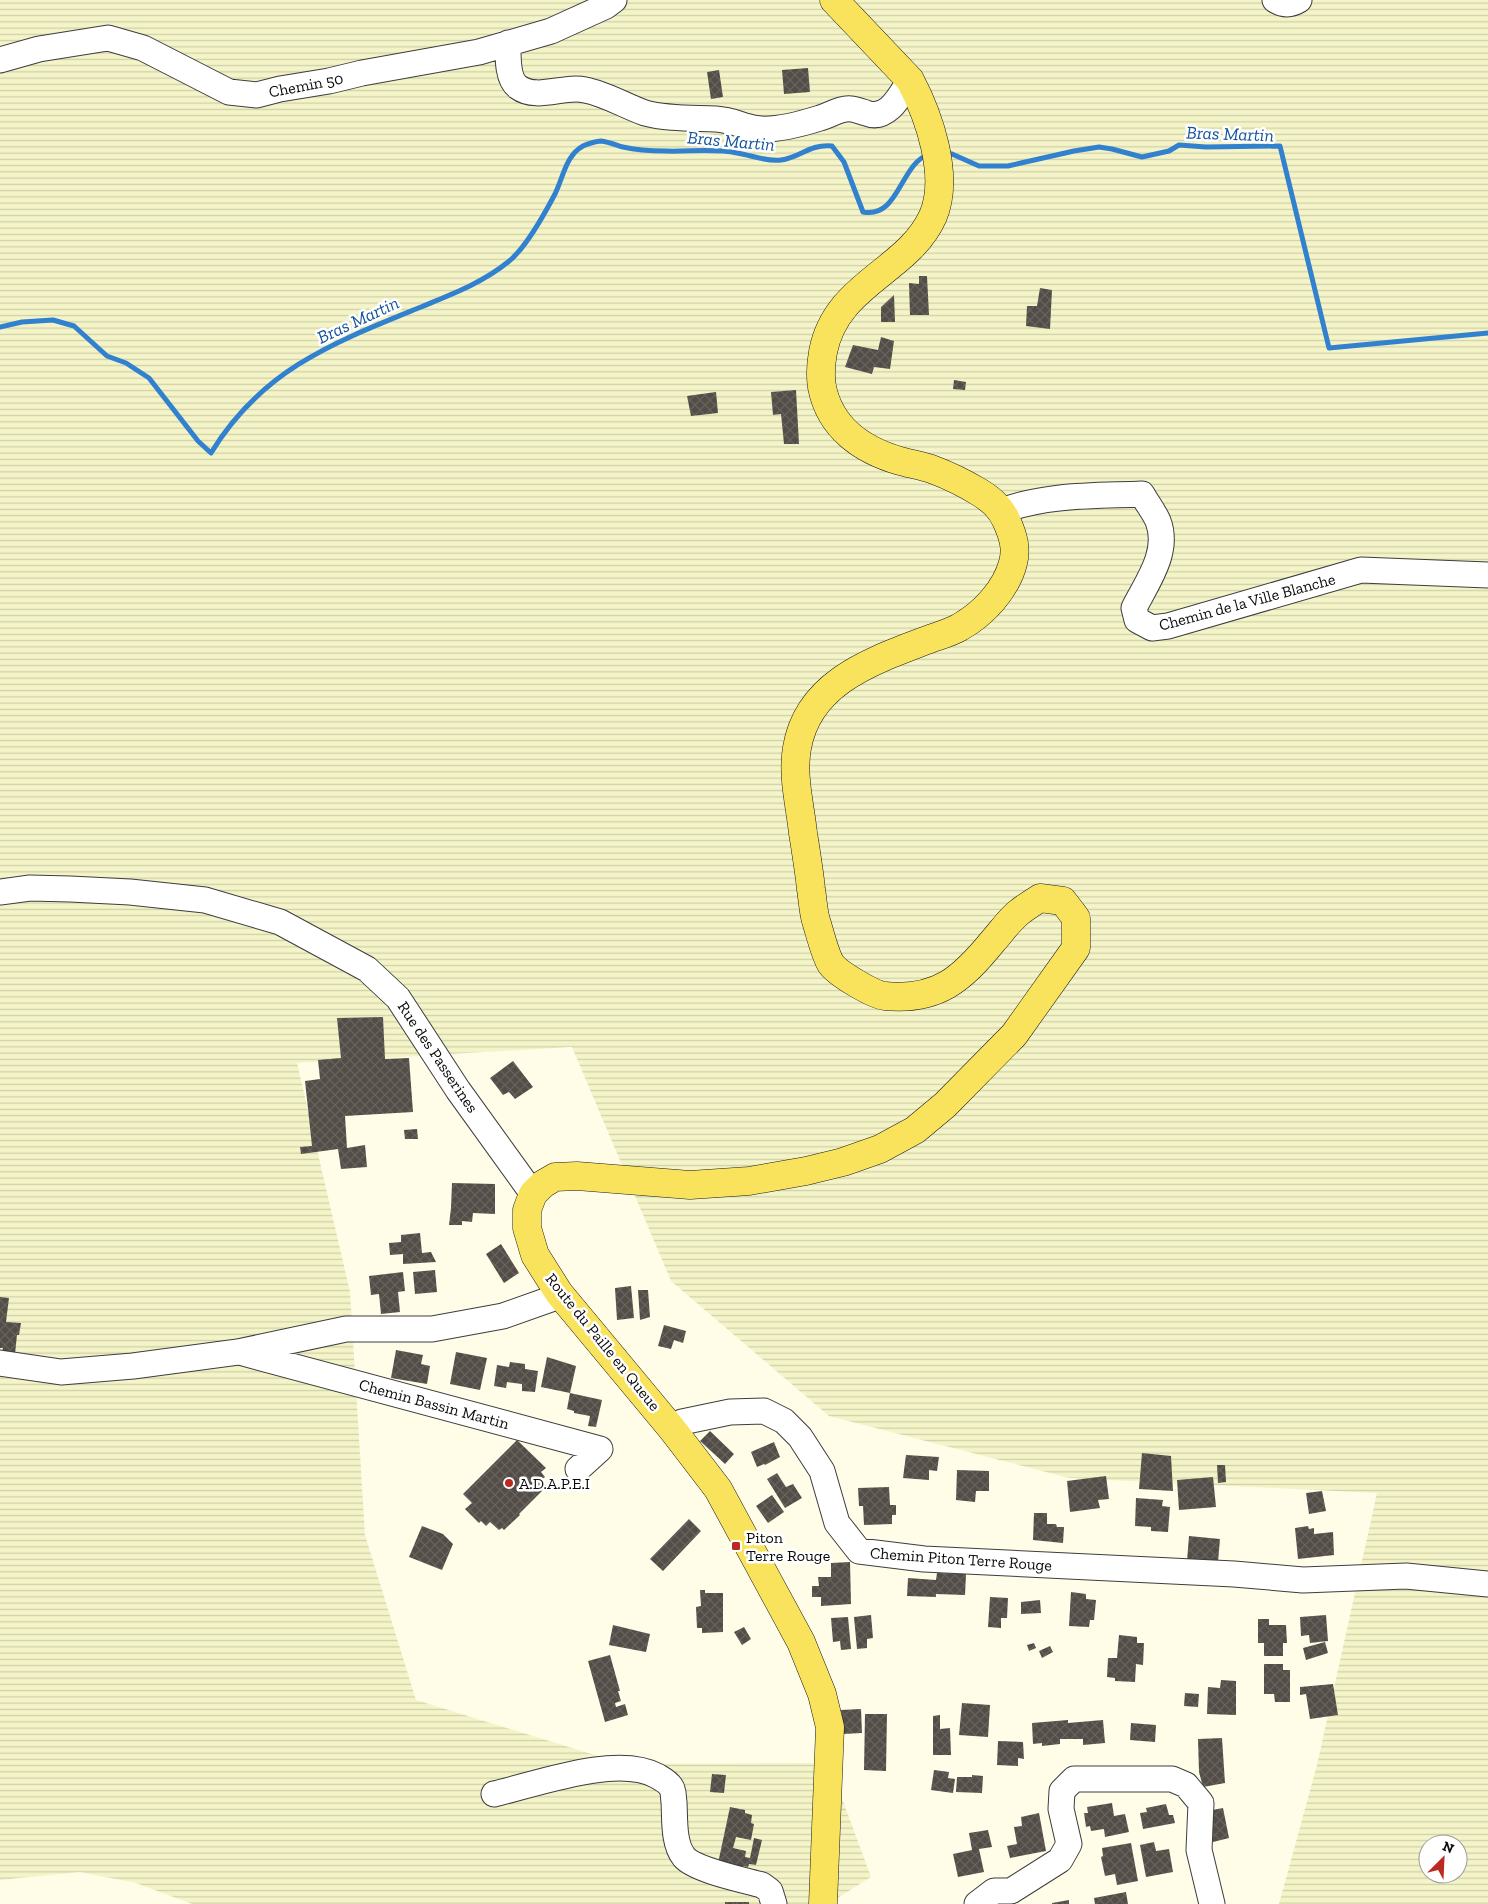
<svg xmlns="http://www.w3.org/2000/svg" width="1488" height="1904" font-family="'Zilla Slab',serif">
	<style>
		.farmland { fill: url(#farmland-rules); fill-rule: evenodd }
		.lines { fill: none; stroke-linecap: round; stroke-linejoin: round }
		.stream { stroke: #3281ce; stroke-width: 5 }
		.building { fill: url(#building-cross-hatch) }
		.minor-casing { stroke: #3d3d3d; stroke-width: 27 }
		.major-casing { stroke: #1b1b1b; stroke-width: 29 }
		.minor { stroke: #fff; stroke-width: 25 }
		.major { stroke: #fae35c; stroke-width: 28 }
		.poi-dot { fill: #bb2922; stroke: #fff; stroke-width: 2 }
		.labels { text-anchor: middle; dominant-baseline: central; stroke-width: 5; stroke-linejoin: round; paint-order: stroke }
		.street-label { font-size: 16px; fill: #0a0a0a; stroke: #fff }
		.poi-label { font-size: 16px; fill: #0a0a0a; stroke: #fff; text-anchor: start }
		.water-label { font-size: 18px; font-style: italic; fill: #14539c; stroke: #fff }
	</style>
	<defs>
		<pattern id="farmland-rules" width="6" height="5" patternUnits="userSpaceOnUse" patternTransform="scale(1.25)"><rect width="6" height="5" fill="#f4f4c8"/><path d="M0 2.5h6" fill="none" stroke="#d0d0aa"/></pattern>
		<pattern id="building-cross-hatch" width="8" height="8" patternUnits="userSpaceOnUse" patternTransform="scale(1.25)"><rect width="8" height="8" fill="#534d47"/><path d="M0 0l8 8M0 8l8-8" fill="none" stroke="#67625d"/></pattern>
	</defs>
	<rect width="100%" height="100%" fill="#fffde7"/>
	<!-- farmland -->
	<path class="farmland" d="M0,0H1488V1904H1279L1317,1765L1377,1493L1069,1478L829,1416L671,1281L572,1047L297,1063L350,1292L365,1535L416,1700L624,1764L829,1763L871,1877L828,1904H192L136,1883L80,1872L0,1880ZM1428,1844H1458V1874H1428Z"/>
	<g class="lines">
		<!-- stream -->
		<path class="stream" d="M945,153L952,154L979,166H1008L1074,151L1099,147L1112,149L1142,157L1169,151L1179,145L1206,147L1280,146L1329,348L1488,333
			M0,327L22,322L53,320L74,326L107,356L126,363L149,378L198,441L211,453C262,369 335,342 421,307C452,294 482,283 508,262C525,249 545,213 555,194C563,178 566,155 583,146C587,144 597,141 601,141C609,142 616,145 623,147C636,150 652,151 665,151C689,152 713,148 737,153C751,155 766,162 781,160C801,157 809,144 832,146L844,162L863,212C899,219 900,164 929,154"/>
	</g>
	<!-- building -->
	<path class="building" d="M808,68L810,92L784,94L782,70Z
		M719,70L723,97L711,99L707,72Z
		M919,276H927L929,315H910L909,283L919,284Z
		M1040,288L1052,290L1050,329L1026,326L1027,306H1037Z
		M894,295L895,322H881V307Z
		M881,337L894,341L890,369L874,367L872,374L845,367L853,345L878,350Z
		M954,380L966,382L965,390L953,389Z
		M796,390L799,444H784L781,414L773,415L771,392Z
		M716,392L718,413L691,416L687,396Z
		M383,1017L385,1059L409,1058L413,1112L345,1116L347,1148L365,1145L367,1167L341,1169L338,1149L301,1154L300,1147L312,1146L305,1081L320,1079L318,1060L341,1058L337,1018Z
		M513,1061L533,1087L515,1099L509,1092L503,1095L490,1078Z
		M417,1129L418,1139H405L404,1130Z
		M452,1183L495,1184V1214L473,1213L472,1222L462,1221V1225H449L451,1208Z
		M420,1233L422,1253L431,1252L436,1262L403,1264V1254L390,1255L389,1243L401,1242V1235Z
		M501,1244L519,1273L504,1283L486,1254Z
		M435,1270L437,1292L415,1294L413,1272Z
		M403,1272L405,1291L398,1292L400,1312L381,1314L379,1294L371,1295L369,1276Z
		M631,1286L634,1318L617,1320L615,1288Z
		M638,1290H648L650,1317L640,1320Z
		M0,1297L9,1298L6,1322L21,1323L19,1335H17L15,1354L2,1352L3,1348H0Z
		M664,1325L686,1331L683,1343L674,1340L671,1349L658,1346Z
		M396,1350L423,1355L421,1364L430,1366L427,1384L391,1378Z
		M456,1352L487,1358L480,1390L450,1384Z
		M547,1357L576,1366L570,1393L602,1400L596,1427L588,1426L590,1416L574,1413V1411L567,1409L570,1393L541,1387Z
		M510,1362L525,1364V1369L538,1371L535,1392L522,1391V1384L507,1382L506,1388L494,1386L497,1365L509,1367Z
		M710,1431L734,1454L725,1464L700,1441Z
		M517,1440L546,1468L541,1472L545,1477L541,1480L547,1486L519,1514L520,1515L504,1530L502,1528L499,1530L490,1522L486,1526L481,1521L479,1523L465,1509L472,1503L463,1494Z
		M774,1442L780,1457L765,1465L764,1464L757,1467L751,1452Z
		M1142,1453L1171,1456L1173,1491L1139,1489Z
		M906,1455L939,1457L937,1471L929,1470V1480L903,1478Z
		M1217,1465H1225L1226,1482L1218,1483Z
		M957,1470L989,1471V1491H976L975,1502L956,1500Z
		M777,1473L786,1487L793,1484L802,1498L785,1508L767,1479Z
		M1106,1476L1109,1499L1098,1500L1100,1508L1070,1512L1067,1481Z
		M1213,1477L1216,1507L1179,1510L1177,1480Z
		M889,1487L890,1505H896V1515H892V1524L864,1525L863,1506H859L858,1488Z
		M1322,1491L1326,1511L1309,1514L1306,1493Z
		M772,1495L784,1512L768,1523L756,1506Z
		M1136,1498L1163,1500L1162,1506L1170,1507L1168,1532L1151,1531V1527L1135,1526Z
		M1034,1513H1047V1524H1056L1057,1527H1064L1063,1543L1033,1540Z
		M689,1519L701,1531L663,1571L650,1559Z
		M422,1526L443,1534L453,1544L442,1570L409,1557Z
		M1308,1526L1309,1529L1314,1528V1534L1333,1532L1334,1555L1298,1559L1295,1528Z
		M1189,1536L1220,1539L1218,1562L1187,1561Z
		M850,1562L851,1604L821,1606V1597H812V1586H819L818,1577H831V1563Z
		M937,1573L966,1574L965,1595L936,1594V1597L907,1596L908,1578L936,1580Z
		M700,1590H705V1593H723V1632L702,1633V1628H697L696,1607L701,1606Z
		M1071,1592L1086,1594V1599L1096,1600L1094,1620H1090L1089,1627L1069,1626Z
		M990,1597L1008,1598L1007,1618H1001V1628L988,1627Z
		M1040,1600L1041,1613L1021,1614V1602Z
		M871,1615L873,1638L867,1639V1648L857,1649L854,1617Z
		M1326,1615L1328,1641L1310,1643L1309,1635L1301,1636L1300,1617Z
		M848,1617L851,1649L841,1650L840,1641L833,1642L831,1618Z
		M1258,1619H1269V1625H1286L1287,1643H1283V1656H1264V1643H1258Z
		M613,1625L650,1634L646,1652L609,1645Z
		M744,1627L751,1639L742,1645L734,1632Z
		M1119,1635L1137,1637V1643H1144L1143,1665L1136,1664L1135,1682L1115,1681V1678L1107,1677L1108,1658H1117Z
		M1325,1642L1328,1653L1306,1660L1303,1648Z
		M1034,1643L1036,1648L1029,1651L1027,1645Z
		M1050,1646L1053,1652L1042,1658L1039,1651Z
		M610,1655L620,1691H618L621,1701L615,1703L616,1707L625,1704L628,1715L605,1722L588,1661Z
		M1264,1664H1283V1670H1290V1702H1275L1274,1694H1264Z
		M1221,1680L1236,1681V1715L1207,1714L1208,1687L1220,1688Z
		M1333,1684L1338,1715L1310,1719L1306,1694L1300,1695V1687Z
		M1185,1693L1199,1694L1198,1707L1184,1706Z
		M962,1703L990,1705L988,1737L959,1735Z
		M861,1709L862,1733L843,1734L841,1710Z
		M865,1714H887L886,1771L864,1770Z
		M940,1715V1729L950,1728L951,1755H933V1716Z
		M1068,1720V1723L1103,1720L1105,1743L1083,1745V1739H1060V1744L1042,1746V1743L1033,1744L1032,1723Z
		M1131,1723L1156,1725L1155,1742L1130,1740Z
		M1222,1738L1225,1783L1203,1787L1199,1772L1198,1739Z
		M998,1741L1023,1742L1024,1759L1018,1758V1766L997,1765Z
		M934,1770L949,1772L948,1778L955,1779L953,1793L931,1790Z
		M712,1774L726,1775L724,1793L710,1792Z
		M972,1775L983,1776L982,1793L956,1792L957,1777H972Z
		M1112,1803L1114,1816L1125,1814L1129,1832L1105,1837L1104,1829L1091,1831L1090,1826L1086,1827L1084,1813H1088L1087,1807Z
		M1166,1804L1169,1815H1173L1175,1823L1143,1829L1140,1813L1147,1812L1146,1808Z
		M730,1807L745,1810V1813L752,1815L751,1823L754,1824L751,1840L736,1837L733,1848L746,1851L745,1857L750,1858L754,1838L762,1840L756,1865L749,1864L748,1867L743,1866L742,1873L717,1868Z
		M1223,1808L1229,1838L1213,1842L1207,1811Z
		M1039,1813L1046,1851L1010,1858L1007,1846L1017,1844L1014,1827L1022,1826L1021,1817Z
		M988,1830L992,1847L979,1849L984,1872L958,1877L953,1854L972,1850L969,1833Z
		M1154,1842L1156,1851L1169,1849L1173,1872L1146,1877L1140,1845Z
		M1131,1843L1138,1881L1117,1885L1115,1874L1105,1876L1101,1857L1103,1856L1102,1848Z
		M1126,1892L1128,1904H1095L1094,1898Z
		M1069,1900V1904H1052V1903Z
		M725,1902H749V1904H725Z"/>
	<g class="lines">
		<defs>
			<path id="minor" d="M1275,0C1283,5 1291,5 1299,0
				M508,43C508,56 507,79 518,87C537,101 564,85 585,90C606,94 625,106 645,113C667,119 693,118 716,119C731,120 740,125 753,128C772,132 801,124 820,118C827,116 834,112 841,110C851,107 857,110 866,113C888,122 901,94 910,80
				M0,60L39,49L108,38L143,48L229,92L257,95L280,89L329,81L362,73L479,52L551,31L606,6L614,0
				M1002,511C1046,494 1096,496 1142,494C1147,503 1154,512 1158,521C1170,552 1147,582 1134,608L1137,620L1152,628L1168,626L1361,570L1488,575
				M0,892L30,888L70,889L130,892L205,900L280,922L367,969L398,998L458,1090L533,1194
				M243,1353L600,1449L578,1469
				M0,1363L61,1372L133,1366L238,1352L346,1329H432L503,1316L551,1299L559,1293
				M672,1429L682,1422L730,1412L764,1411L784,1421L800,1437L822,1471L837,1523L859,1551L924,1559L1234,1574L1303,1580L1406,1576L1488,1584
				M494,1794C537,1784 617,1754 657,1776C662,1779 668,1782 671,1787C674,1791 673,1797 674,1802C675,1819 673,1843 684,1857C695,1870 744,1880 762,1885L770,1891L774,1904
				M977,1904L994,1891H1011L1060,1860L1069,1844L1061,1809L1062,1791L1074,1779H1172L1186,1785L1201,1803L1199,1850L1212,1904"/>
			<path id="major" d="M823,1904L830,1727L822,1694L801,1642L718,1489L672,1429L559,1293L535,1255L527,1228V1210L533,1194L543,1184L555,1177L577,1176L690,1185L749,1181L806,1171L843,1162L880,1149L915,1130L945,1105L1014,1035L1076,948V918L1063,901L1040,898C1032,903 1024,908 1017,914C1008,922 1001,932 993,941C962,979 938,1001 885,996C874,995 838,974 831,964C826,957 820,934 817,924C813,913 813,901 811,889C809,870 806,852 803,833C800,805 792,776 797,748C808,682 872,661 927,640C937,636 950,633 960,627C983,614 1006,590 1013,563C1017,548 1013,536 1007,522C1001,508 992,500 979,492C964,483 950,476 934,470C923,466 911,464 900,461C862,450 830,428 822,387C820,375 821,363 823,352C836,283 908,272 933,216C950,176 929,116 910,80L834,0"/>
		</defs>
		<!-- minor casing -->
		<use href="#minor" class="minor-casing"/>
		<!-- major casing -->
		<use href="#major" class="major-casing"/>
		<!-- minor -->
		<use href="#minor" class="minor"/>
		<!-- major -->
		<use href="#major" class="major"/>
	</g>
	<!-- markers -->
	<g class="poi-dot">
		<circle cx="509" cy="1483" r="5"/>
		<rect x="731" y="1541" width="10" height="10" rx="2.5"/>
	</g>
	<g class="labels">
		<!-- street labels -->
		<g class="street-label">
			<text transform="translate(306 85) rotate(-11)">Chemin 50</text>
			<text transform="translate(1247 602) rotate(-15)">Chemin de la Ville Blanche</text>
			<text transform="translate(438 1057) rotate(56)">Rue des Passerines</text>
			<text transform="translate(603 1342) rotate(51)">Route du Paille en Queue</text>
			<text transform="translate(434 1404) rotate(15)">Chemin Bassin Martin</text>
			<text transform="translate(961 1559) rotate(4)">Chemin Piton Terre Rouge</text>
		</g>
		<!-- poi labels -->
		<g class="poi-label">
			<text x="519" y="1483">A.D.A.P.E.I</text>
			<text x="746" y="1537">Piton<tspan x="746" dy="18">Terre Rouge</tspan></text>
		</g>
		<!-- water labels -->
		<g class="water-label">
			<text transform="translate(1230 134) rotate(2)">Bras Martin</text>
			<text transform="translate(731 141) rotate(5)">Bras Martin</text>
			<text transform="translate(358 320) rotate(-25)">Bras Martin</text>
		</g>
	</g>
	<!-- north arrow -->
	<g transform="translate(1443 1859) rotate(24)"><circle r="24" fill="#ffffff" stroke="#9d9d9d"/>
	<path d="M0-4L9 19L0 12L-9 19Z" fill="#bb2922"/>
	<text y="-8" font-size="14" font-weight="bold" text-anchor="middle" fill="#0a0a0a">N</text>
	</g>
</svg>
